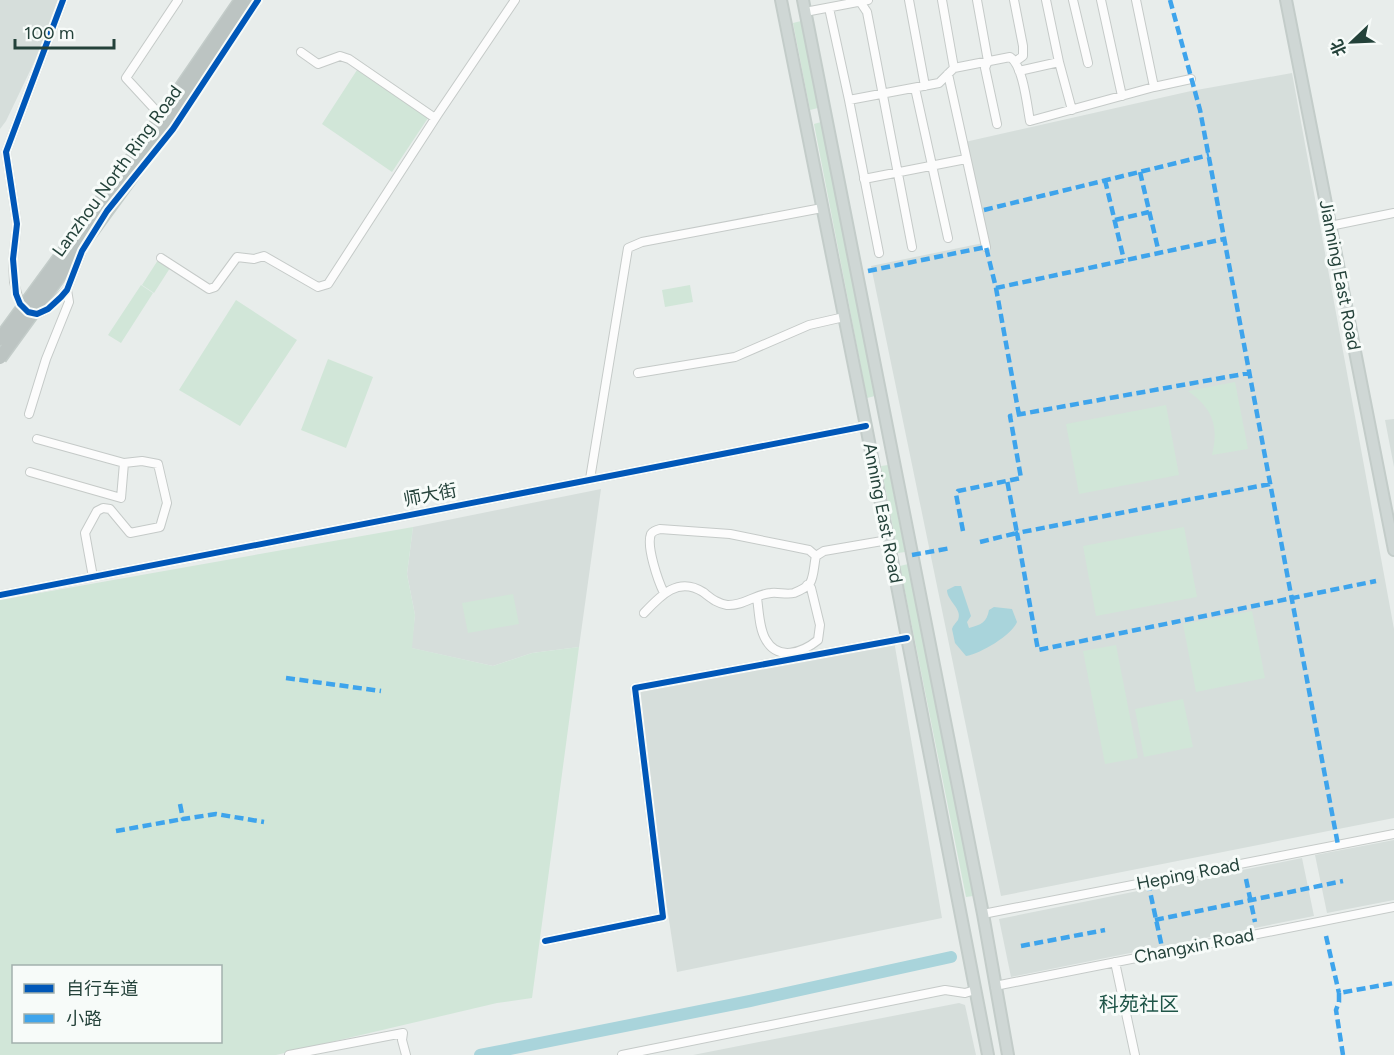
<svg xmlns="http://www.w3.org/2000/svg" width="1394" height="1055" font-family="Figtree,'Noto Sans SC',sans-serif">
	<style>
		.built { fill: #d6dedb }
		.green { fill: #d1e6d8; fill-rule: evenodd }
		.water { fill: #a9d4db }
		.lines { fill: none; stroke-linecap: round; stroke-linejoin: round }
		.river { stroke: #a9d4db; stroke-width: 12 }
		.minor-casing { stroke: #c5cac8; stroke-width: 10 }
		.major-casing { stroke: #c3ccc9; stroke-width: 14 }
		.minor { stroke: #fcfcfc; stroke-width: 8 }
		.major { stroke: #cfd7d5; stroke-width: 10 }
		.highway-bridge-casing { stroke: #c3ccc9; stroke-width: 15; stroke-linecap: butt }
		.highway-bridge { stroke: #bcc4c2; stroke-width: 12 }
		.quiet { stroke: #3ea4ec; stroke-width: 4.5; stroke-dasharray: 9 4.5; stroke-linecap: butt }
		.cycleway-casing { stroke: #f7fbf9; stroke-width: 10 }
		.cycleway { stroke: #0057b8; stroke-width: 6 }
		.labels { text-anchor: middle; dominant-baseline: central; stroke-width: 6; stroke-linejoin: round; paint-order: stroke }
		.street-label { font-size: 18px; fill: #24423a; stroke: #f7fbf9 }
		.neighbourhood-label { font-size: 20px; fill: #1f5548; stroke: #f7fbf9 }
	</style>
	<rect width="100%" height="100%" fill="#e8edeb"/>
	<!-- built -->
	<path class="built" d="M0,0H64L6,121L0,129Z
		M1292,73L1394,629V818L1001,896L871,266L988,242L965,142L1191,91Z
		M1394,419V467L1385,420Z
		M601,489L579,647L532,653L493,666L411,648L415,615L407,574L413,527Z
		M894,641L942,918L677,972L633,686Z
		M1394,840V900L1327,913L1315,855Z
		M1302,858L1314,916L1011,977L999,919Z
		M959,1003L965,1005L976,1055H693Z"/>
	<!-- green -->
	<path class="green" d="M801,21L818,108L810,110L793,23Z
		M357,70L428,118L392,172L322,124Z
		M821,122L875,396L867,398L814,124Z
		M158,260L170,268L154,293L142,285Z
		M141,285L153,293L121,343L108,335Z
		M690,285L693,302L665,307L662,290Z
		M236,300L297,340L240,426L179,390Z
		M328,359L373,377L346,448L301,430Z
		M1235,382L1248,449L1212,455C1219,426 1213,409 1188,391Z
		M1166,405L1179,475L1079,494L1066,424Z
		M888,465L905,552L898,553L881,466Z
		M413,527L407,574L415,615L412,648L493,666L532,653L579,647L532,998L497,1003L276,1055H0V600ZM14,966H220V1042H14Z
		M1184,527L1197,597L1096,616L1083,546Z
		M908,564L973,896L966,897L900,566Z
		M513,594L519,624L468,633L462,603Z
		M1252,611L1265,678L1196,692L1183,624Z
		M1116,645L1138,758L1105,764L1083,651Z
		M1183,699L1193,747L1144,757L1135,709Z"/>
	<!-- water -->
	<path class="water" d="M955,586H961L971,616L967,622L969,628C981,625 987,622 989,610L994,607L1012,609L1017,622C1012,635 980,654 966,656L955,643L952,629C953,625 956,623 958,620C963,609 947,601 947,590Z"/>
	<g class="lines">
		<!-- river -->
		<path class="river" d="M480,1055L750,1001L951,957"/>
		<defs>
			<path id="minor" d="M63,0L6,152L17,224L13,259L14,282L20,304L28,312L37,314L48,309L67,290L82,251
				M859,0L867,12L912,247
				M909,0L925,86
				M942,0L954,68
				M977,0L988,61L985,68L997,124
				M1014,0L1023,46V56L1016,61
				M1073,0L1088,63
				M1101,0L1122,96
				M1136,0L1154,87
				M829,8L849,100L939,83L954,68L1010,57C1023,65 1027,105 1030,121L1154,87L1191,79
				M805,12L868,0
				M301,52L318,64L340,56L349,59L435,118
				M1059,62L1072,110
				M1019,71L1059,62L1046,0
				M948,74L986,247
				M915,88L948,238
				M849,100L879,253
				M173,129L126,78L178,0
				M864,179L966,159
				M1330,226L1394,213
				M161,258L209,289L215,287L237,257L254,259L264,256L318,287L328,284L438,114L515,0
				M638,373L735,357L809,325L844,317
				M29,414L46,359L69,302L67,290
				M37,439L124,463L142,461L158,464L167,503L160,527L130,533L110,509L103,508L97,511L85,533L93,577
				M30,472L121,498L124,463
				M590,479L628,248L642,242L822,208
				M664,593C658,581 646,546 651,534C653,531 656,530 660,529L730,534L809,550L816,556
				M0,595L866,426
				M757,598C759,611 759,629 766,640C778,661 802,653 818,640L820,625L811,588L807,585
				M644,613C660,596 678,576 703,592C711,598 716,603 727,605C744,606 755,594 771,593C778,592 787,595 794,593C799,591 807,587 810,583C814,577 814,564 816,556L824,551L888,540
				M983,914L1394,834
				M545,941L663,917L635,688L907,638
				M1115,962L1135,1055
				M995,986L1394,907
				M289,1055L403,1033L402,1040L406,1055
				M622,1055L945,990L965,993L975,990"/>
			<path id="major" d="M781,0L866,426L988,1055
				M803,0L983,914L1008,1055
				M1286,0L1394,550"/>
		</defs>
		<!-- minor casing -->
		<use href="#minor" class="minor-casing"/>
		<!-- major casing -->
		<use href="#major" class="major-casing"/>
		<!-- minor -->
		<use href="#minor" class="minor"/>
		<!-- major -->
		<use href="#major" class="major"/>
		<defs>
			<path id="highway-bridge" d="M0,339L141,146L241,0
				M0,358L154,146L255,0"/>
		</defs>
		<!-- highway-bridge casing -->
		<use href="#highway-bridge" class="highway-bridge-casing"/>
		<!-- highway-bridge -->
		<use href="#highway-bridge" class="highway-bridge"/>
		<!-- quiet -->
		<path class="quiet" d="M1170,0L1200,110L1338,845
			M1140,172L1159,253
			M1105,180L1124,260
			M984,210L1209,155
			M1115,220L1149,212
			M868,271L986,247L996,288L1019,415
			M996,288L1224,239
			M1270,484L1017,533L1038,650L1376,581
			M963,531L956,494L958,491L1021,478L1010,416L1249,373
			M980,542L1017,533L1007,480
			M912,555L951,548
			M286,678L381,691
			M180,804L183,819L216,814L264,822
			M116,831L183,819
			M1246,879L1255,922
			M1148,882L1163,952
			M1155,920L1343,881
			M1326,936L1339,993
			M1021,946L1105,930
			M1343,1055L1336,1010L1339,1002V993L1394,983"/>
		<defs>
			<path id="cycleway" d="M63,0L6,152L17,224L13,259L16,294L20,304L28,312L37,314L48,309L61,297L67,290L82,251L107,211L173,129L258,0
				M0,595L866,426
				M545,941L663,917L635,688L907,638"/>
		</defs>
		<!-- cycleway casing -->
		<use href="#cycleway" class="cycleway-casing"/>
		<!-- cycleway -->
		<use href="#cycleway" class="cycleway"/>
	</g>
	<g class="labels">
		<!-- street labels -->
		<g class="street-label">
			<text transform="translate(117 171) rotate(-54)">Lanzhou North Ring Road</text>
			<text transform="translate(1340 275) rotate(79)">Jianning East Road</text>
			<text transform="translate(430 495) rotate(-11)">师大街</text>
			<text transform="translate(883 513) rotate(79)">Anning East Road</text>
			<text transform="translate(1188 874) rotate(-11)">Heping Road</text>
			<text transform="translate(1194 946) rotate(-11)">Changxin Road</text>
		</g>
		<!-- neighbourhood labels -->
		<g class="neighbourhood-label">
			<text x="1139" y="1004">科苑社区</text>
		</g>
	</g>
	<!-- legend -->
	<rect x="12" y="965" width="210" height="78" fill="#f7fbf9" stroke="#a3b1ad" stroke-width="1.5"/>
	<rect x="24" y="984" width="30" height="9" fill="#0057b8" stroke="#a3b1ad" stroke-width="1.5"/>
	<text x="66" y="995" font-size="18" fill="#24423a">自行车道</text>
	<rect x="24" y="1014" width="30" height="9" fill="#3ea4ec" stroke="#a3b1ad" stroke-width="1.5"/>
	<text x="66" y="1025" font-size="18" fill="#24423a">小路</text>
	<!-- north arrow -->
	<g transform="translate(1352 42) rotate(247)" stroke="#f7fbf9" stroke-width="4.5" paint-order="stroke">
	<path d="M0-4.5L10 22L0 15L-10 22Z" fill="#24423a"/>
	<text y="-9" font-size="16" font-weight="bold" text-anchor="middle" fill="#24423a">北</text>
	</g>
	<!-- scale -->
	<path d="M15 39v9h99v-9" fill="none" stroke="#24423a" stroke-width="3"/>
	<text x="24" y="39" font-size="18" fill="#24423a" stroke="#f7fbf9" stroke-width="4.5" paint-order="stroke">100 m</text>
</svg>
